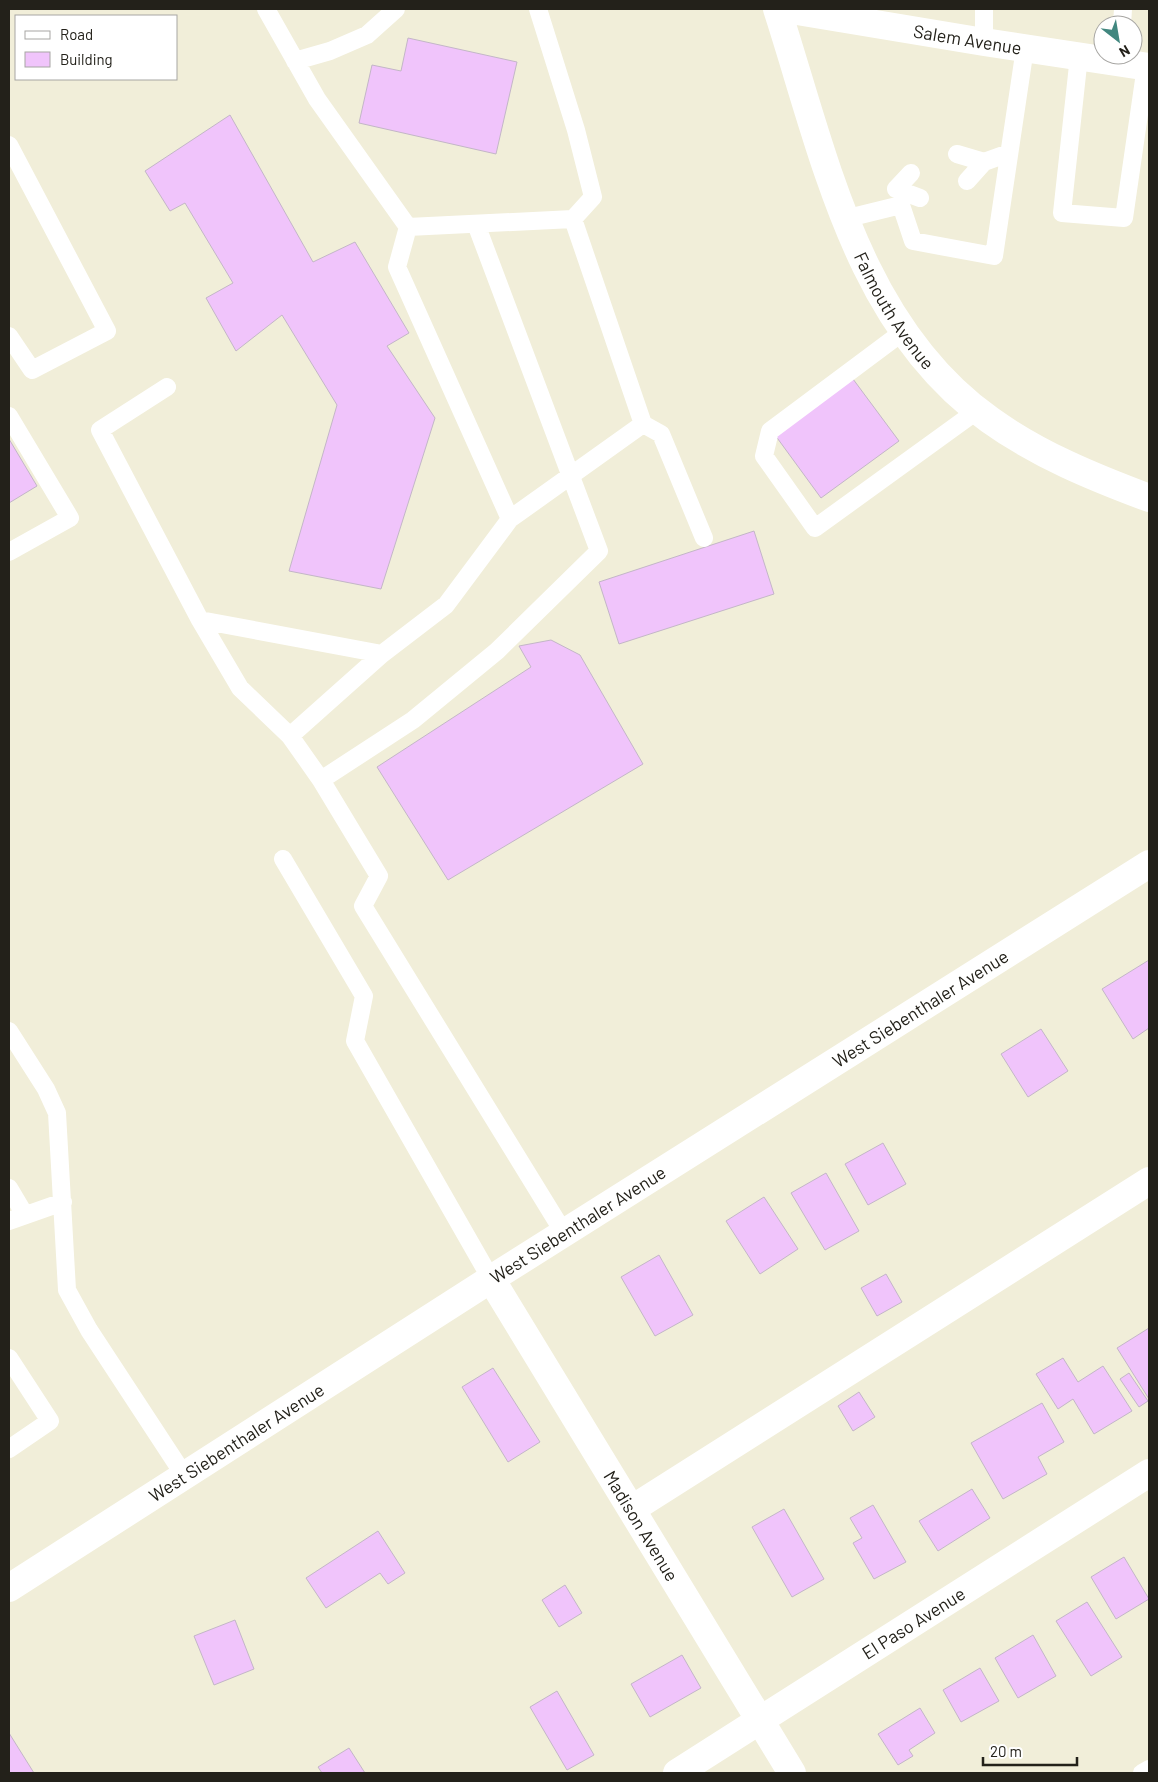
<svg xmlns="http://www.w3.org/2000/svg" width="1158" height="1782" font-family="Barlow,sans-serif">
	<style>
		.building { fill: #f0c4fb; stroke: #c3b6c7 }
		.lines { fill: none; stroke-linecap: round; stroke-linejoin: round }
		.lane { stroke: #fff; stroke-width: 18 }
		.street { stroke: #fff; stroke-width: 28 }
		.secondary { stroke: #fff; stroke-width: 28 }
		.primary { stroke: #fff; stroke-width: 28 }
		.labels { text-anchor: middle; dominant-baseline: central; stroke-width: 4; stroke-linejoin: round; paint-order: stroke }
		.street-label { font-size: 18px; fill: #23211a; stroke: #fff }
	</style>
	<rect width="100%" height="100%" fill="#f1eed9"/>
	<!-- building -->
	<path class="building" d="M408,38L517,62L496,154L359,123L372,65L401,71Z
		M230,115L313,262L355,242L409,333L387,346L435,418L381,589L289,571L337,405L282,315L236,351L206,298L233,283L185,203L170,211L145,171Z
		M853,379L899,441L821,498L775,435Z
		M9,439L37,486L9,503Z
		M754,531L774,594L619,644L599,582Z
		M551,640L580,655L643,764L448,880L377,767L531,667L519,646Z
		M1149,960V1028L1133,1039L1102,989Z
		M1041,1029L1068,1071L1028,1097L1001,1054Z
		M883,1143L906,1184L868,1205L845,1164Z
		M826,1173L859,1231L825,1250L791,1193Z
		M764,1197L798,1249L760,1274L726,1221Z
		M659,1255L693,1315L655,1336L621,1277Z
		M886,1274L902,1302L877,1316L861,1288Z
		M1149,1328V1399L1117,1348Z
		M1063,1358L1078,1382L1103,1366L1132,1411L1094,1434L1073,1399L1058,1409L1036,1374Z
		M493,1368L540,1442L508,1462L462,1387Z
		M1129,1373L1148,1401L1139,1407L1120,1379Z
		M859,1392L875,1417L853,1431L838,1406Z
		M1042,1403L1064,1442L1038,1457L1047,1474L1003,1499L971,1443Z
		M972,1489L990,1518L938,1551L919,1521Z
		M873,1505L906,1562L874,1579L853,1543L862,1538L850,1518Z
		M784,1509L824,1579L792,1597L752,1527Z
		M378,1531L405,1573L388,1584L380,1573L326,1608L306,1578Z
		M1124,1557L1149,1599L1116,1619L1091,1577Z
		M565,1585L582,1613L559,1627L542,1600Z
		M1087,1602L1122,1657L1091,1676L1056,1621Z
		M235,1620L254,1669L214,1685L194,1636Z
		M1033,1635L1056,1676L1018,1698L995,1658Z
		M682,1655L701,1688L650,1717L631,1684Z
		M980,1668L999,1701L961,1722L943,1690Z
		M557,1691L594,1755L567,1770L530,1707Z
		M920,1708L935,1733L909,1750L913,1756L898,1765L878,1734Z
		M9,1733L34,1773H9Z
		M349,1748L365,1773H322L318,1767Z"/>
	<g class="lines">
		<!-- lane -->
		<path class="lane" d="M538,9L576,130L593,197L573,219
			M1122,25L1123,9
			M984,42V9
			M1079,56L1062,213L1124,218L1146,66
			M295,61L330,51L367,35L396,9
			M9,145L107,331L32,370L9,336
			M957,154L984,162
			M967,181L984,162L1009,153
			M896,189L920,198
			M896,189L911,173
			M844,219L901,205L913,241L994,256L1025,48
			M408,227L397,267L510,519
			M904,331L770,431L764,456L815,528L978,410
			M167,387L100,430L200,620L240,688L290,736L382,654L446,605L510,519L643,424L573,219L408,227L317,99L266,9
			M9,416L70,518L9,552
			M643,424L661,434L704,538
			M200,620L382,654
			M290,736L321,780L379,876L363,906L564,1233
			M321,780L413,720L497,651L599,551L476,224
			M283,859L364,996L355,1041L491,1279
			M9,1031L46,1089L57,1113L67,1290L89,1330L184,1475
			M9,1188L25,1215
			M9,1221L63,1202
			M9,1358L50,1421L9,1449
			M1142,1773L1149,1769"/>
		<!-- street -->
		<g class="street">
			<path id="s1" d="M777,9C824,154 857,326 990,420C1039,455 1093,477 1149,498"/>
			<path id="s2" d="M491,1279L792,1773"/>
			<path d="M632,1509L1149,1181"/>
			<path id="s3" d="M677,1773L1149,1473"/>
		</g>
		<!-- secondary -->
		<path class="secondary" id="s4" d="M9,1588L491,1279L1149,864"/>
		<!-- primary -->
		<path class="primary" id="s5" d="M785,9L984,42L1149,67"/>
	</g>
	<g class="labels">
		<!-- street labels -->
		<g class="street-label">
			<text stroke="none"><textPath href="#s5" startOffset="185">Salem Avenue</textPath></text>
			<text stroke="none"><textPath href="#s1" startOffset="325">Falmouth Avenue</textPath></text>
			<text stroke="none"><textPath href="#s4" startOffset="1080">West Siebenthaler Avenue</textPath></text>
			<text stroke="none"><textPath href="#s4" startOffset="675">West Siebenthaler Avenue</textPath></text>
			<text stroke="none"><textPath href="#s4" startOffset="270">West Siebenthaler Avenue</textPath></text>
			<text stroke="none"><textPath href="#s2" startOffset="289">Madison Avenue</textPath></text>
			<text stroke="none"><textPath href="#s3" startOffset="280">El Paso Avenue</textPath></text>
		</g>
	</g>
	<!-- border -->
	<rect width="1158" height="1782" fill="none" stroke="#23211a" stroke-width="20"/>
	<!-- legend -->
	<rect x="15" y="15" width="162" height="65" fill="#ffffff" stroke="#a7a6a3"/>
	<rect x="25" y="31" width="25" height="8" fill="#ffffff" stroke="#a7a6a3"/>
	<text x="60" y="40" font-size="15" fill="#23211a">Road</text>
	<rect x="25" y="52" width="25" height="15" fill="#f0c4fb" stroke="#a7a6a3"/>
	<text x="60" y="65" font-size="15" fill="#23211a">Building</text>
	<!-- north arrow -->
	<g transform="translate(1118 40) rotate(149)"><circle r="24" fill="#ffffff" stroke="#a7a6a3"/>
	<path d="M0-4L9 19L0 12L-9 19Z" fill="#41877f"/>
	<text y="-8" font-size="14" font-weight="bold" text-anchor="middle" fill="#23211a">N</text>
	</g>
	<!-- scale -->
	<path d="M983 1757v8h94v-8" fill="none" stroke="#23211a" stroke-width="2.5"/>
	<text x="990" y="1757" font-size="15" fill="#23211a" stroke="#ffffff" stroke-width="4" paint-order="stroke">20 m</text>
</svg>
